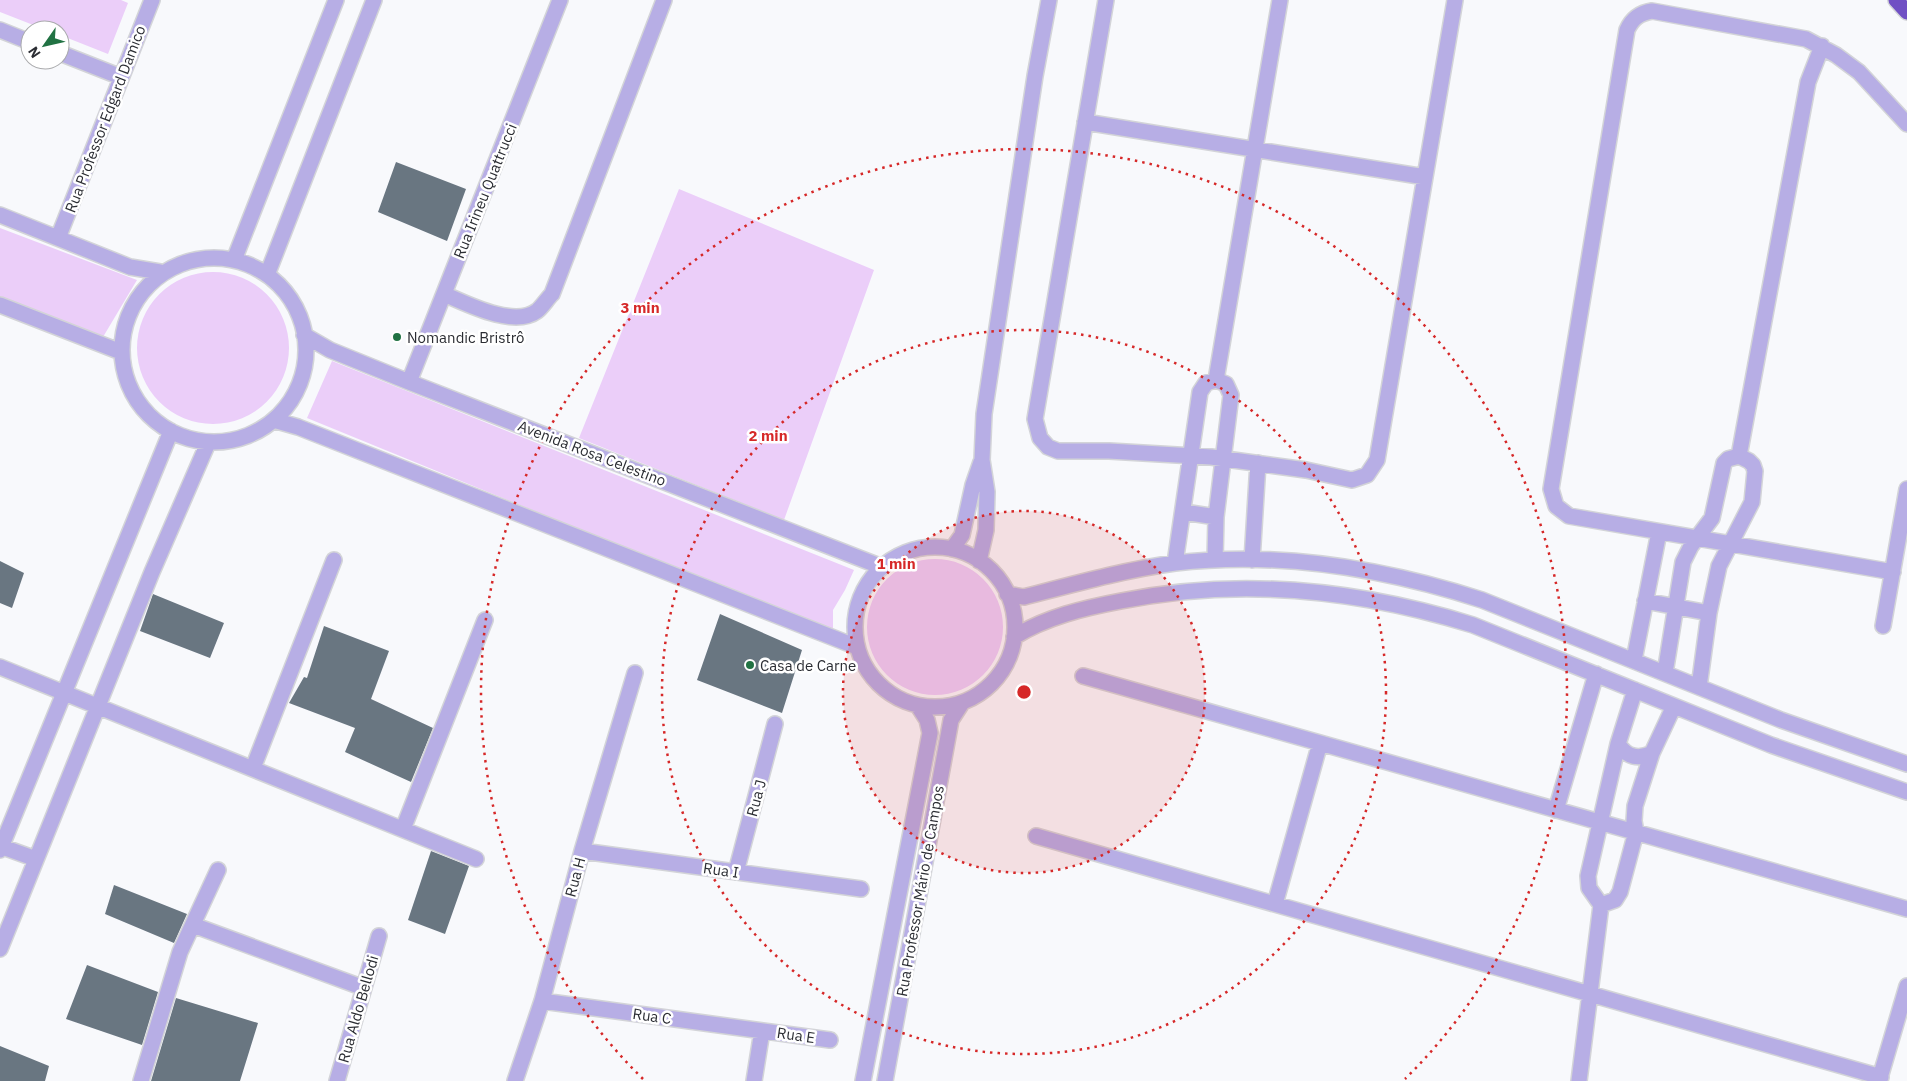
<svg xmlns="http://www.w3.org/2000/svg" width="1907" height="1081" font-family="'IBM Plex Sans',sans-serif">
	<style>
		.green { fill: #ebcef9 }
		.building { fill: #697681 }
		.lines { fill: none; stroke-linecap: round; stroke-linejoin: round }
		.minor-casing { stroke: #d3d4d8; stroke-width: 18 }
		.highway-casing { stroke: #d3d4d8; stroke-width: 18 }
		.minor { stroke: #b7aee5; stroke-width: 15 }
		.highway { stroke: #7050c4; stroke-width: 15 }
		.ring { fill: none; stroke: #d62828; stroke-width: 2.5; stroke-dasharray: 2.5 5 }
		.poi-dot { fill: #217243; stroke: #fff; stroke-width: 2 }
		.labels { text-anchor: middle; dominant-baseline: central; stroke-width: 5; stroke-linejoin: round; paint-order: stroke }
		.street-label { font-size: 15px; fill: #2b2d33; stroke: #fff }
		.poi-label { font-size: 15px; fill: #2b2d33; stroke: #fff; text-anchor: start }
		.centre { fill: #d62828; stroke: #fff; stroke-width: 2.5 }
		.ring-label { font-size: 15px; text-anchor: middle; font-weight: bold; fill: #d62828; stroke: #fff; stroke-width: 5; stroke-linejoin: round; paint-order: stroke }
	</style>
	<rect width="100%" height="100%" fill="#f8f9fc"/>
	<!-- green -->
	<path class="green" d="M0,0H121L128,3L108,54L60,35V30H46L0,12Z
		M679,189L874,270L784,520L579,438Z
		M0,228L137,280L103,337L0,297Z
		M137 348a76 76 0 1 1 152 0a76 76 0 1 1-152 0Z
		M332,361L854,570L845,590L833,610V633L307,418Z
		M867 627a68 68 0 1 1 136 0a68 68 0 1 1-136 0Z"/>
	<!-- building -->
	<path class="building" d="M396,162L466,189L447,241L378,212Z
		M0,561L24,573L12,608L0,603Z
		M153,594L224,623L210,658L140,631Z
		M720,614L802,650L782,713L697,680Z
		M324,626L389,651L371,699L433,728L411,782L345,752L355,728L289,703L304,677L307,678Z
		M431,851L469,866L445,934L408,920Z
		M114,885L187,914L174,943L105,914Z
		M87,965L158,992L142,1045L66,1019Z
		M176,998L258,1023L240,1081H151Z
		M0,1046L49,1066L45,1081H0Z"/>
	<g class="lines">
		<defs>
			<path id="minor" d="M1106,0L1035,419L1040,438L1048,447L1058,451H1109L1211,457L1306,470L1352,480L1367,475L1377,460L1455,0
				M0,30L30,42
				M60,53L121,77
				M1085,122L1425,177
				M0,215L130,267L160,272
				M58,238L152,0
				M122 350a92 92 0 1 1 184 0a92 92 0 1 1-184 0Z
				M234,260L336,0
				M267,275L374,0
				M444,294C467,304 514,328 537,311C542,307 547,299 552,294L664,0
				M0,305L121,352
				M304,335L330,350L409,382L882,567
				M1216,380L1280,0
				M409,382L560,0
				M277,421L298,427L857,647
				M1739,456L1808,82L1822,46
				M1184,512L1216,517
				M855 627a80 80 0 1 1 160 0a80 80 0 1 1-160 0Z
				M952,549L962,535L973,485L981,462
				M1252,560L1258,463
				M979,561L986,530L987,492L982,460L984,414L1035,76L1049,0
				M1175,563L1200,392L1206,383L1216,380L1226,384L1231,395L1216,517L1215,560
				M1893,572L1569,516L1556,506L1551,489L1627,30C1632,19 1639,13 1652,11L1806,39L1836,55L1859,72L1907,124
				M1007,594L1024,597C1074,584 1124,570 1175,563C1280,551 1383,568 1482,600L1781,720L1907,764
				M1645,601L1709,613
				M1883,626L1907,489
				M1014,637C1046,617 1084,608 1121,601C1241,577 1357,589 1473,625L1771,745L1907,792
				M1634,660L1659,532
				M0,667L476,859
				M1665,673L1683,562L1691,546L1712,518L1724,463L1728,459L1739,456L1749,461L1753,465L1755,471L1752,502L1719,566L1709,613L1699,687
				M1083,676L1907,909
				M1618,744C1627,757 1638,760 1652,753
				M253,768L334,560
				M1556,810L1596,674
				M403,829L485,620
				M1036,836L1881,1077
				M0,846L36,859
				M0,850L171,431
				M582,851L861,889
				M736,872L775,724
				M1275,904L1320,743
				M1601,905L1589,888L1588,876L1618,744L1635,690
				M1601,905L1615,900L1620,892L1636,832L1634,821L1635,806L1652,753L1674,706
				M193,925L364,988
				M0,949L152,572L208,443
				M542,1001L830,1040
				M141,1081L180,952L218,870
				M337,1081L379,936
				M515,1081L542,1001L582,851L635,673
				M754,1081L762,1031
				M863,1081L930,733L927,720L918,706
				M885,1081L951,720L962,703
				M1579,1081L1601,905
				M1879,1081L1907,986"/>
			<path id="highway" d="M1896,0L1907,12"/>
		</defs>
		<!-- minor casing -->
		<use href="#minor" class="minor-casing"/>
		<!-- highway casing -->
		<use href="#highway" class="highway-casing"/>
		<!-- minor -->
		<use href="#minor" class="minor"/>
		<!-- highway -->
		<use href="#highway" class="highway"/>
	</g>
	<!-- distance rings -->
	<circle cx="1024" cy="692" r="181" fill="#d62828" fill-opacity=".12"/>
	<g class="ring">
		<circle cx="1024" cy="692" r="181"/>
		<circle cx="1024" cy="692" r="362"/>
		<path d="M643 1079A543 543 0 1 1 1405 1079"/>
	</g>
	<!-- markers -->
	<g class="poi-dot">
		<circle cx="397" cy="337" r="5"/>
		<circle cx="750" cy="665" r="5"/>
	</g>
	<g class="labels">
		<!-- street labels -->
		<g class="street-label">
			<text transform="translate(105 119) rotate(-69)">Rua Professor Edgard Damico</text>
			<text transform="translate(485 191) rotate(-68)">Rua Irineu Quattrucci</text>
			<text transform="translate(592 453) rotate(21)">Avenida Rosa Celestino</text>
			<text transform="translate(756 798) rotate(-75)">Rua J</text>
			<text transform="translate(721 870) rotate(8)">Rua I</text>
			<text transform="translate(575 877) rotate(-75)">Rua H</text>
			<text transform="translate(920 891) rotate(-80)">Rua Professor Mário de Campos</text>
			<text transform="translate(358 1009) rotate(-74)">Rua Aldo Bellodi</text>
			<text transform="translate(652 1016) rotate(8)">Rua C</text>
			<text transform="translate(796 1035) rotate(8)">Rua E</text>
		</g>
		<!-- poi labels -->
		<g class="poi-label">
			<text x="407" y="337">Nomandic Bristrô</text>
			<text x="760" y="665">Casa de Carne</text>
		</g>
	</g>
	<circle cx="1024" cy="692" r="8" class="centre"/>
	<g class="ring-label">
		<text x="640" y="313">3 min</text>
		<text x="768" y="441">2 min</text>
		<text x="896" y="569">1 min</text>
	</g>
	<!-- north arrow -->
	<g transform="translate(45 45) rotate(236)"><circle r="24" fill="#ffffff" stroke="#aaabad"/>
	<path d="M0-4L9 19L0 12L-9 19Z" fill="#217243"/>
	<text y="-8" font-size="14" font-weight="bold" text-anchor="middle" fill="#2b2d33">N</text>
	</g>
</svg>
